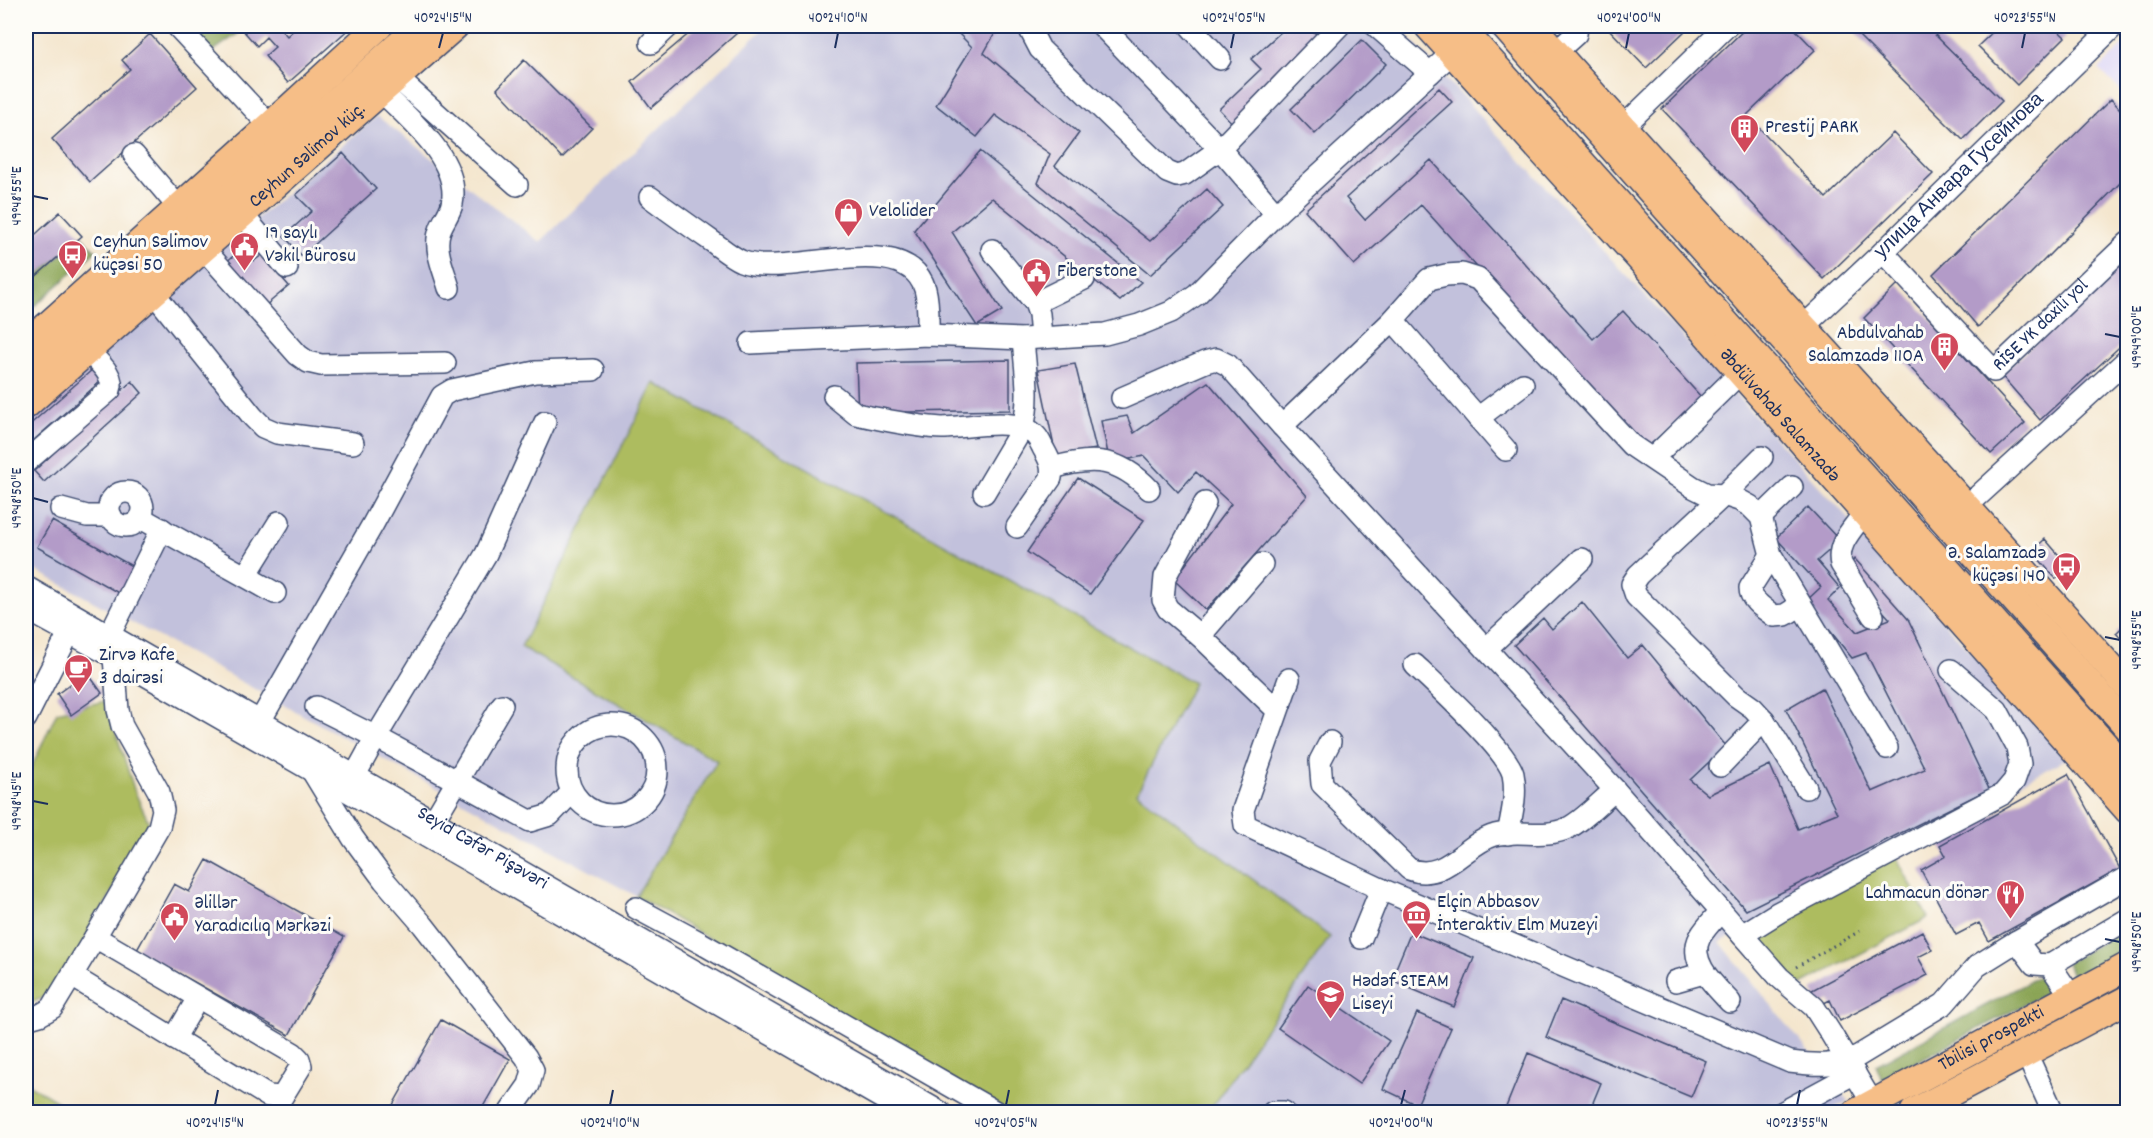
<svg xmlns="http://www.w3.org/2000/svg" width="2153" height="1138" font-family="Dekko,sans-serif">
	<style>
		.built { fill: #dcd5f6 }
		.industrial { fill: #c2c1dc }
		.green { fill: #adbc5e; stroke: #64765e; stroke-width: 1.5 }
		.forest { fill: #8aa455; stroke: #526a5a; stroke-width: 1.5 }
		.building { fill: #b39bc8 }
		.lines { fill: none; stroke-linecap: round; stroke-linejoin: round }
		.minor-casing { stroke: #3c4a6f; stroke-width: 24 }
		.major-casing { stroke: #3c4a6f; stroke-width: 30 }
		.path { stroke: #3c4a6f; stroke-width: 3; stroke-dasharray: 1.5 4.5; stroke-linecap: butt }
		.minor { stroke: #fff; stroke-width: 21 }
		.major { stroke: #f6be87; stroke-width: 27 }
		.ticks { fill: none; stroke: #1b2f5e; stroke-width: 2 }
		.labels { text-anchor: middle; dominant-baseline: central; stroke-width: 6; stroke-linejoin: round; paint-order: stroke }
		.poi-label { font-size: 20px; fill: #1b2f5e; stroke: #fdfcf7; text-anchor: start }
		.street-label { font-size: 20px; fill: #1b2f5e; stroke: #fdfcf7 }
		.neatline { fill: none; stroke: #1b2f5e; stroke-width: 2 }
		.ticks-label { font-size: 15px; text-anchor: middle; fill: #1b2f5e }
	</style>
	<rect width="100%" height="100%" fill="#fdfcf7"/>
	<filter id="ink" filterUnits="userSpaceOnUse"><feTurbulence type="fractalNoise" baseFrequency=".0167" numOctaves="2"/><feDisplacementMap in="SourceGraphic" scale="12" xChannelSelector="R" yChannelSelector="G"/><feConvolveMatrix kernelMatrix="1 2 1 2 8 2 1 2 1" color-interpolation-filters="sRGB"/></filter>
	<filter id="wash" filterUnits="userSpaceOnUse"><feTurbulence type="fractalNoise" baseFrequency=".008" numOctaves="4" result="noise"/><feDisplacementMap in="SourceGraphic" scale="24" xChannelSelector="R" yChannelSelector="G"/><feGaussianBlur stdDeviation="1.35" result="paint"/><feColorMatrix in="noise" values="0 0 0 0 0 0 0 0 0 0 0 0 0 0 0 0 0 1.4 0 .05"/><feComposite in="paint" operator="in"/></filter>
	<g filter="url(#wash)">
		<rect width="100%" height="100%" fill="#f4e6ce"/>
		<!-- built -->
		<path class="built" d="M2127,42V97L2099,69Z"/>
		<!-- industrial -->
		<path class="industrial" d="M766,26H1398L2068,758L1720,942L1849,1101L1825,1112H1208L1330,937L1137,793L1194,684L521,647L717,761L636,896L26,565V421L162,299L377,116L540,242Z"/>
		<!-- green -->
		<path class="green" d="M654,383L1194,683L1137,793L1330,937L1208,1112H1007L636,896L717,761L521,647Z
			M106,701L135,792L149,823L59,991L26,1005V779L57,712Z
			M1895,854L1928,918L1792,990L1745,934Z
			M26,1083L75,1112H26Z"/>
		<!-- forest -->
		<path class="forest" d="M184,26H239L243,30L209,54Z
			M82,236L96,251L26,314V285Z
			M2127,927L2126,950L2073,978L2067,963Z
			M2045,973L2054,989L1882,1080L1876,1065Z"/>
		<g id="blocks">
			<!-- building -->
			<path class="building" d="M239,26H278L287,36L298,26H352L288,83L265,56L275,47L266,37L257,46Z
				M698,26H745L651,108L632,82Z
				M951,26H999L984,53L1079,133L1055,166L1150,241L1207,189L1223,207L1150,275L1038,183L1050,154L995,115L977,137L936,105L972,47Z
				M1279,26H1308L1323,41L1234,125L1219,109L1261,69L1251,59L1283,30Z
				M1606,26H1682L1686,30L1646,68Z
				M1748,26H1792L1815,50L1747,115L1826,198L1893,133L1933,174L1824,279L1662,109Z
				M1849,26H1926L2002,101L1963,140Z
				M1999,26H2053L2065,37L2017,85L1978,46Z
				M150,34L197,87L90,182L52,139L130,69L122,60Z
				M1362,40L1386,64L1315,134L1291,109Z
				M524,60L592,128L562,158L497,89Z
				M1439,88L1452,102L1346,198L1365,220L1431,160L1593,339L1623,311L1702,398L1643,451L1421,205L1354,265L1305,210Z
				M2111,99L2128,118V175L1978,327L1933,274Z
				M980,151L1141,282L1120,301L992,198L952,232L1002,311L977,326L914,230Z
				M343,153L376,189L302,256L284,236L312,211L296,195Z
				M60,212L82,236L26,285V243Z
				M237,253L242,260L249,254L254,261L262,255L289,286L259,311L221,266Z
				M2128,255V339L2040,420L2001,375Z
				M1898,284L2025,423L1991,454L1864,318Z
				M1010,360V410L858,413L856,363Z
				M1075,364L1096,449L1056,456L1038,370Z
				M93,369L102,380L26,447V428Z
				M132,381L142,393L44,482L34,471Z
				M1208,382L1307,496L1206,610L1174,580L1231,504L1196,472L1178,492L1144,456L1110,463L1101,421L1127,416L1134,433Z
				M1078,478L1144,520L1090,594L1027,552Z
				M1808,507L1840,541L1817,561L1840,588L1828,600L1857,632L1890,619L1844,568L1855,559L1908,619L1989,789L1746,910L1514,645L1543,618L1552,629L1582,602L1627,658L1643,645L1726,746L1690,780L1708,795L1770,765L1798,829L1837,813L1786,709L1822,688L1872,792L1925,769L1866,653L1852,658L1806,601L1821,587L1776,538Z
				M52,521L137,569L122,595L37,547Z
				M2045,539L2069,567L2056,579L2032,551Z
				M2128,622V646L2116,633Z
				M87,672L102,693L71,715L57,694Z
				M2068,774L2120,869L1989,941L1979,923L1956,935L1921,870L1946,856L1940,845Z
				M207,860L344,937L289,1035L137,950L174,884L189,892Z
				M1922,931L1932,950L1918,957L1928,975L1840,1021L1830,1000L1820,1005L1812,990Z
				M1411,932L1474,958L1454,1007L1391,980Z
				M1308,985L1389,1041L1359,1084L1278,1028Z
				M1561,1000L1706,1061L1691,1097L1546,1037Z
				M1417,1013L1451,1028L1417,1105L1383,1089Z
				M441,1020L510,1059L480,1112H389Z
				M1528,1053L1601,1083L1589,1112H1504Z"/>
		</g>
	</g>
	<g filter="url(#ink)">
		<use href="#blocks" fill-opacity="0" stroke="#3c4a6f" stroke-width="1.5"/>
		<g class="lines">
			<defs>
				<g id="minor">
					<path d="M177,26L270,126"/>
					<path d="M1028,26L1040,49L1167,172L1177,176L1185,174L1220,149L1339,26"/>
					<path d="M1102,26L1220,149L1276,214"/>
					<path d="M1190,26L1220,59"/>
					<path d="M1376,26L1430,73"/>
					<path d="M651,43L669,26"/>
					<path d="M1556,52L1576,34L1577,26"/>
					<path d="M396,77L517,185"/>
					<path d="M381,91C409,119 461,160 452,204C450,213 443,221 440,230C433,248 444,270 449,288"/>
					<path d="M1623,127L1727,26"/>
					<path d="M134,155L179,208"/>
					<path d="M650,197C670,212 690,226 710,240C720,247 730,256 741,261C786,280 906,226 925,289C929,303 928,321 928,335"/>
					<path d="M242,214L287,268"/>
					<path d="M203,248L298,355L308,362L321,365L445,363"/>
					<path d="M992,250L1035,303L1039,314L1041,337"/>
					<path id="s1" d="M1883,252L1994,371L2128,243"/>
					<path d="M153,292L253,417L263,427L277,433L353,443"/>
					<path d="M1035,303L1084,279"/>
					<path d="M1393,320L1506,450"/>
					<path id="s2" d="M1804,326L1883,252L2114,26"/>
					<path d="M751,343L928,335L1023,339L1105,334L1139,325L1171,312L1197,294L1276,214L1452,53"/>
					<path d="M834,396L856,414L865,416C891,421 916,427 942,428C967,428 1018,415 1036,436C1039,439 1041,444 1043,448C1049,459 1053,465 1051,478L1017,527"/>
					<path d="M1122,398L1205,362L1216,359L1228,365L1282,426"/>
					<path d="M1478,418L1523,384"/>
					<path d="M1762,457L1724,495L1638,575L1632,584L1636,596L1736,696L1753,708L1764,720L1806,788"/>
					<path d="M1653,458L1740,373"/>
					<path d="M26,462L110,390C116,375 97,361 87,350"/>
					<path d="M1053,468C1093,456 1119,458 1149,489"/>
					<circle cx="126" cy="509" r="17"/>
					<path d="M984,493L1023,427C1031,399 1025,368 1023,339"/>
					<path d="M1205,503L1165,577L1163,600L1168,609L1200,636L1277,710"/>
					<path d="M1967,506L2128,359"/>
					<path d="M61,509L87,516H111"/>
					<path d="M1864,513C1853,529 1836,544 1841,564L1873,616"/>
					<path d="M1761,517L1792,487"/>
					<path d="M141,518L275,593"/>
					<path d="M1771,555L1750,588C1750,601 1765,609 1774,616L1785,615L1801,605"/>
					<path d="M246,575L279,522"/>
					<path id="s3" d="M26,587L940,1112"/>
					<path d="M26,609L114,657L906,1112"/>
					<path d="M109,636L162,529"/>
					<path d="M1200,636L1262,564"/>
					<path d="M1486,649L1582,559"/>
					<path d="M1415,665C1436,685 1506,749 1513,774C1517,794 1512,814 1508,834"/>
					<path d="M1289,679L1243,810L1245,825L1381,889L1790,1062C1814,1065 1836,1067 1858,1056L1944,1004L1977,966L2017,941"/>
					<path d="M316,707L376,737L530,821L550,815L572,792"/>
					<path d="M26,718L69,633"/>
					<path d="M259,723L373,524L442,396L452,390L535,372L593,370"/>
					<circle cx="612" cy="770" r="45"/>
					<path d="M1330,742L1320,761L1322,784L1409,869C1445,883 1464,844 1495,835C1519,829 1545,839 1568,828C1583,821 1601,801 1615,790"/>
					<path d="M1720,766L1764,720"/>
					<path d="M314,774L353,838L384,880L423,925L526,1057L533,1070L529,1085L510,1112"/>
					<path d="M354,777L376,737L486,554L545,422"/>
					<path d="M433,822L502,705"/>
					<path d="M636,908L701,943L996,1112"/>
					<path d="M1721,911C1714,919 1705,928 1700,937C1687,961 1715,986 1730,1002"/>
					<path d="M1742,935L1779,912L2003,794L2014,781L2020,764L2017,747L1997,710L1951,670"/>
					<path d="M95,937L159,827L163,810L159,792L122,726L118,710L114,657"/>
					<path d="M1361,938L1381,889"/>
					<path d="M2050,965L2128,919"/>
					<path d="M1676,981L1704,973"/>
					<path d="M2071,996L2050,965L2034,964L2017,941L2128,877"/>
					<path d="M26,1019L40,1015L52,1008L95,937L293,1053L299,1059L301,1066L282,1097L268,1096L72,976"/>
					<path d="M174,1039L198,998"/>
					<path d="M2026,1053L2053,1112"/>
					<path d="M1873,1104L1830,1032L1814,1007L1779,977L1615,790L1282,426L1393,320L1429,279L1446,275L1462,274L1478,279L1631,445L1693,487L1707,494L1724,495L1739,500L1750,506L1761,517L1771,555L1887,748"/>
					<path d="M1273,1112H1284"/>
					<path d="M1783,1112L1855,1073"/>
				</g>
				<g id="major">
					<path id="s4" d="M1428,26L1640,259L2128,810"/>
					<path d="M1459,26L2128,771"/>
					<path d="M1504,26L2128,727"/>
					<path d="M1532,26C1729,247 1931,465 2128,687"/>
					<path d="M26,345L270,126L379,26"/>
					<path d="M26,379L420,26"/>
					<path id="s5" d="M26,405L455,26"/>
					<path id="s6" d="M1857,1112L2128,966"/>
					<path d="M1914,1112L2128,999"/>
				</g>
			</defs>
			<!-- minor casing -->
			<use href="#minor" class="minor-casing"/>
			<!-- major casing -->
			<use href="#major" class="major-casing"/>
			<!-- path -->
			<path class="path" d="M1796,967L1860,931"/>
			<!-- minor -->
			<use href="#minor" class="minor"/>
			<!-- major -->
			<use href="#major" class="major"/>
		</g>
	</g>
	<!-- ticks -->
	<path class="ticks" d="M439,48L443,33M835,48L838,33M1231,48L1234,33M1626,48L1629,33M2022,48L2025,33M33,196L48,199M2105,334L2120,337M33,498L48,502M2105,637L2120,640M33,801L48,804M2105,939L2120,942M215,1105L218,1090M610,1105L613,1090M1006,1105L1009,1090M1401,1105L1405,1090M1797,1105L1800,1090"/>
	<!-- icons -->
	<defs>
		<symbol id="building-pin" viewBox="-11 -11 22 30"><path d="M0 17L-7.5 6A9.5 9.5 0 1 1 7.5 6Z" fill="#d1495b" stroke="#fdfcf7"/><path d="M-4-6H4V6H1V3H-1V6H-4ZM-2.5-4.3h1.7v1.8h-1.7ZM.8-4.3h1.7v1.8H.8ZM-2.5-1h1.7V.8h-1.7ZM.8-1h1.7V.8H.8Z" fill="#fff"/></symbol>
		<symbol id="shop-pin" viewBox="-11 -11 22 30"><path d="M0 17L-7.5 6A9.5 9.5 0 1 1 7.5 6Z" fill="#d1495b" stroke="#fdfcf7"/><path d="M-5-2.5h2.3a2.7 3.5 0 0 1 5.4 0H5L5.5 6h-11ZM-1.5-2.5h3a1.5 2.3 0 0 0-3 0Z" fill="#fff"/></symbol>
		<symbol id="civic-pin" viewBox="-11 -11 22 30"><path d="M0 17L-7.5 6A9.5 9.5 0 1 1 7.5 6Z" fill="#d1495b" stroke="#fdfcf7"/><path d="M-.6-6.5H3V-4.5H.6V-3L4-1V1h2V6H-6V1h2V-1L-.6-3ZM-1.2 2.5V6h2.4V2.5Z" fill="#fff"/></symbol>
		<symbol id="bus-pin" viewBox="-11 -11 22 30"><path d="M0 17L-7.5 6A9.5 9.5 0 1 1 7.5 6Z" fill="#d1495b" stroke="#fdfcf7"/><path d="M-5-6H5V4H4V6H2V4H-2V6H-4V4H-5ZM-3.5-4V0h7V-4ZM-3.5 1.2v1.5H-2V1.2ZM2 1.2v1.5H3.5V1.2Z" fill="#fff"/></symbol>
		<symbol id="cafe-pin" viewBox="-11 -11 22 30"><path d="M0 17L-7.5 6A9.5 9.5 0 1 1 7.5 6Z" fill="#d1495b" stroke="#fdfcf7"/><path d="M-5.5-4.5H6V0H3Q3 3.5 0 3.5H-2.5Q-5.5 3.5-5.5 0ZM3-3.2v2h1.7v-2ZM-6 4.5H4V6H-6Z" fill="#fff"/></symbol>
		<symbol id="restaurant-pin" viewBox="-11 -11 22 30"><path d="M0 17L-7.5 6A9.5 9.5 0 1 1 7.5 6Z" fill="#d1495b" stroke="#fdfcf7"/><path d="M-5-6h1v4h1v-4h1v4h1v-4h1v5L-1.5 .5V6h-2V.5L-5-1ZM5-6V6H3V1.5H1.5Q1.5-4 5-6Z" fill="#fff"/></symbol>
		<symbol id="museum-pin" viewBox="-11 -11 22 30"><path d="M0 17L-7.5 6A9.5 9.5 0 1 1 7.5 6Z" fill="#d1495b" stroke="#fdfcf7"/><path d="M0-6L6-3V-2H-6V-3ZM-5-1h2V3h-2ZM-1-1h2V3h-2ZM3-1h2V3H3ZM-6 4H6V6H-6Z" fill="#fff"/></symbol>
		<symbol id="school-pin" viewBox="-11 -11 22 30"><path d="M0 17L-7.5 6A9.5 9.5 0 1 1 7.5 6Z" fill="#d1495b" stroke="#fdfcf7"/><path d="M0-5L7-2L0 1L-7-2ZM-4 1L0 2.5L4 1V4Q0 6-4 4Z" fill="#fff"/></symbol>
	</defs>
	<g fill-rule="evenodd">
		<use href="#building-pin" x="1728" y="112" width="33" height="45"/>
		<use href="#shop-pin" x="832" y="196" width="33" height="45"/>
		<use href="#civic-pin" x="228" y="230" width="33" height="45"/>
		<use href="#bus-pin" x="56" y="238" width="33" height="45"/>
		<use href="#civic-pin" x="1020" y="256" width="33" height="45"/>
		<use href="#building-pin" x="1928" y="330" width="33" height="45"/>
		<use href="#bus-pin" x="2050" y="550" width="33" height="45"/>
		<use href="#cafe-pin" x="62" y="652" width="33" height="45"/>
		<use href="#restaurant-pin" x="1994" y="878" width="33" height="45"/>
		<use href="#museum-pin" x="1400" y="898" width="33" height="45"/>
		<use href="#civic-pin" x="158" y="900" width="33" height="45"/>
		<use href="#school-pin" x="1314" y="978" width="33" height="45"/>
	</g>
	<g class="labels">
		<!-- poi labels -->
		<g class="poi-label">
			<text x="1765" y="128">Prestij PARK</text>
			<text x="869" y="212">Velolider</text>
			<text x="265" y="234">19 saylı<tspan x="265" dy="23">Vəkil Bürosu</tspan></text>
			<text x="93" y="243">Ceyhun Səlimov<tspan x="93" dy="23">küçəsi 50</tspan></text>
			<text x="1057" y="272">Fiberstone</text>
			<text x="1924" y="334" text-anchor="end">Abdulvahab<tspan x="1924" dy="23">Salamzadə 110A</tspan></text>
			<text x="2046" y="554" text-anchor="end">Ə. Salamzadə<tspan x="2046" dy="23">küçəsi 140</tspan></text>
			<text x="99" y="656">Zirvə Kafe<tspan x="99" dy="23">3 dairəsi</tspan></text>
			<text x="1989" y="894" text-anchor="end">Lahmacun dönər</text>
			<text x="1437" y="903">Elçin Abbasov<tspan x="1437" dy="23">İnteraktiv Elm Muzeyi</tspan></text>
			<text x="195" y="904">Əlillər<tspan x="195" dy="23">Yaradıcılıq Mərkəzi</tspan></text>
			<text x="1352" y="982">Hədəf STEAM<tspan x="1352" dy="23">Liseyi</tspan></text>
		</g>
		<!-- street labels -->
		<g class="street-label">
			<text stroke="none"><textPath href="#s5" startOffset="376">Ceyhun Səlimov küç.</textPath></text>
			<text stroke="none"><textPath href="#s2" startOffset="216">улица Анвара Гусейнова</textPath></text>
			<text stroke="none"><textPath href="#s1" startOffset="228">RİSE YK daxili yol</textPath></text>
			<text stroke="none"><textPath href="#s4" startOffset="525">Əbdülvahab Salamzadə</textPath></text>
			<text stroke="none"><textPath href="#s3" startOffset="526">Seyid Cəfər Pişəvəri</textPath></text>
			<text stroke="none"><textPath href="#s6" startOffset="153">Tbilisi prospekti</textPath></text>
		</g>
	</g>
	<!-- margin -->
	<rect width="2153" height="1138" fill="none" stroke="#fdfcf7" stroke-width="66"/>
	<rect x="33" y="33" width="2087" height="1072" class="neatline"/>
	<g class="ticks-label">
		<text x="443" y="22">40°24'15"N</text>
		<text x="838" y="22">40°24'10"N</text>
		<text x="1234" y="22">40°24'05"N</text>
		<text x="1629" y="22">40°24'00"N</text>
		<text x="2025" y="22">40°23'55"N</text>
		<text transform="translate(16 196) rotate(-90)" y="5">49°48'55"E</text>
		<text transform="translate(2136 337) rotate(-90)" y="5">49°49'00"E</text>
		<text transform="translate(16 498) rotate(-90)" y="5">49°48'50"E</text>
		<text transform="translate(2136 640) rotate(-90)" y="5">49°48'55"E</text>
		<text transform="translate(16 801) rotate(-90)" y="5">49°48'45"E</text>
		<text transform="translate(2136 942) rotate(-90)" y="5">49°48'50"E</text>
		<text x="215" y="1127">40°24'15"N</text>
		<text x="610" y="1127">40°24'10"N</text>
		<text x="1006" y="1127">40°24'05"N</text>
		<text x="1401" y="1127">40°24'00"N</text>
		<text x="1797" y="1127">40°23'55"N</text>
	</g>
</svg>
